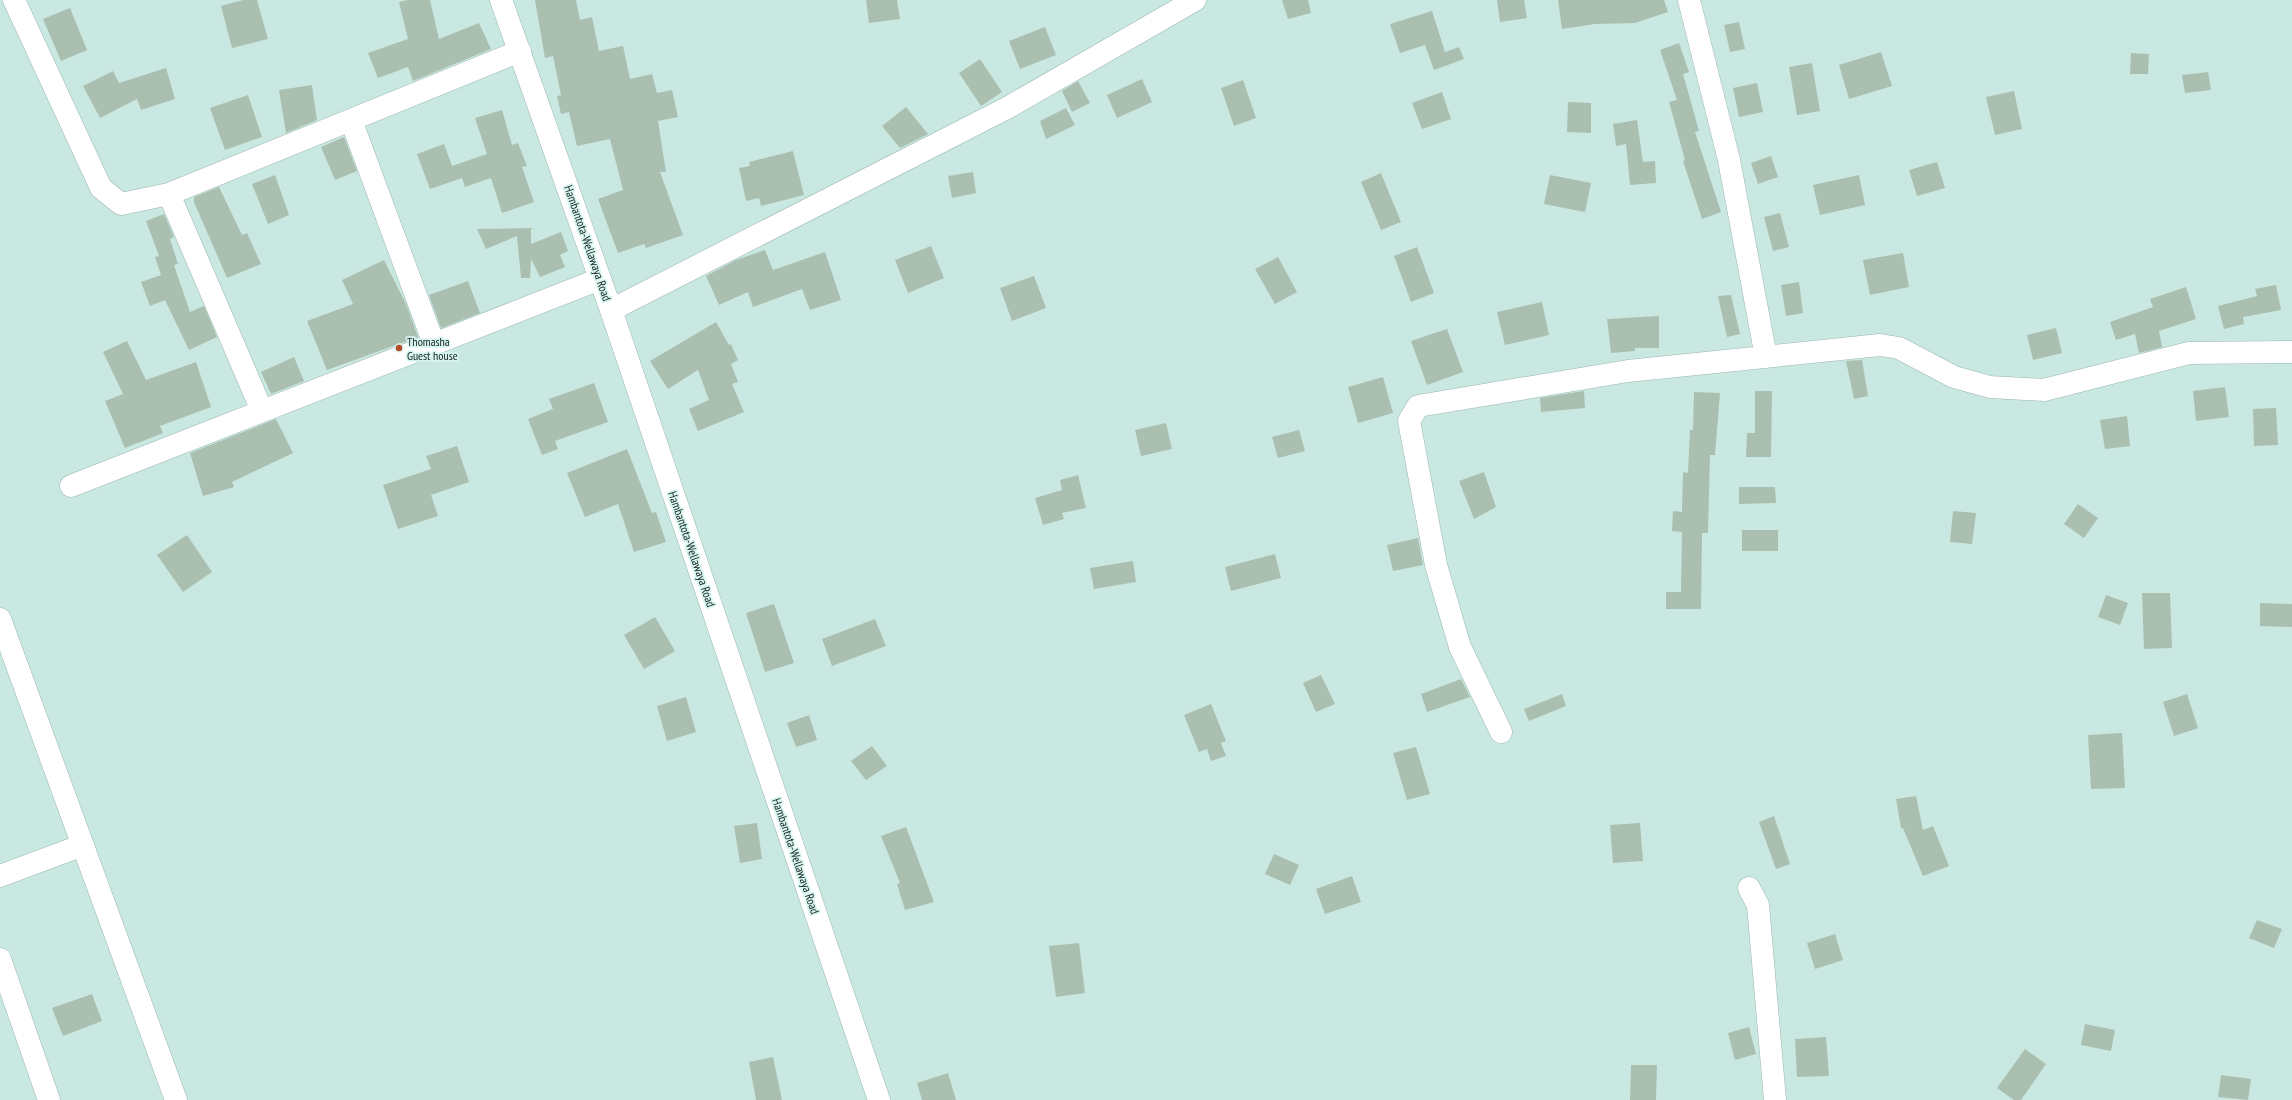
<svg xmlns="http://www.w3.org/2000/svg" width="2292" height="1100" font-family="'PT Sans Narrow',sans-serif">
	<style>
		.building { fill: #aabfaf }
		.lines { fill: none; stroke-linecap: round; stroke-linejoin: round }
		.minor-casing { stroke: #9ab6b1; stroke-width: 23 }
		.highway-casing { stroke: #9ab6b1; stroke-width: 23 }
		.minor { stroke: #fff; stroke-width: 22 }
		.highway { stroke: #fff; stroke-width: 22 }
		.poi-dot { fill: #b44c29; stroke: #d7f5ef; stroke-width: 1.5 }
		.labels { text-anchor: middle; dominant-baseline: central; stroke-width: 3.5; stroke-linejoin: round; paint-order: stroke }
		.street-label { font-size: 12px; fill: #17211f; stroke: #d7f5ef }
		.poi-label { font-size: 12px; fill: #17211f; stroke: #d7f5ef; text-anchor: start }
	</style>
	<rect width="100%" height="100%" fill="#cae8e2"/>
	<!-- building -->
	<path class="building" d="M243,0H257L268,39L232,48L221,6Z
		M408,0H430L439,39L479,23L491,49L413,81L408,67L378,78L368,53L408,39L399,2Z
		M535,0H576L580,20L592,17L599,51L623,46L630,79L652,74L657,93L672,90L678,117L658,121L666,172H660L683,235L646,248L644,244L618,253L598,199L623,190L610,139L577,146L569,112L561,114L557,96L561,95L553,56L545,58Z
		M866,0H897L900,19L869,23Z
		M1282,0H1308L1311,13L1288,19Z
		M1497,0H1524L1527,18L1500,22Z
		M1558,0H1664L1668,12L1635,23L1595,24L1562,29Z
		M70,8L87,50L61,61L43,19Z
		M1432,11L1445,52L1459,47L1464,59L1434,70L1425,45L1400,53L1390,24Z
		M1739,22L1745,49L1730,52L1724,25Z
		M1045,27L1056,55L1020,69L1009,41Z
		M1679,43L1689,72L1683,74L1699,131L1695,132L1721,212L1702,219L1683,161L1685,160L1669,102L1677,100L1660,50Z
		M1881,52L1892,86L1849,99L1839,65Z
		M2131,53L2149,54L2148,74H2130Z
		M980,59L1002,92L981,106L959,73Z
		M1812,63L1820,111L1797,115L1789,67Z
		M166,68L175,99L141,110L137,99L100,118L83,86L113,71L119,83Z
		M2208,72L2211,90L2185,93L2182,75Z
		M1142,79L1152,102L1117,118L1107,95Z
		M1243,80L1256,118L1234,126L1221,88Z
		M1078,81L1090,103L1072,112L1062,91Z
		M1757,83L1763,112L1739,117L1733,88Z
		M312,85L317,120L286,133L279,90Z
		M2014,91L2022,129L1995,135L1986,97Z
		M1442,92L1451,119L1422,129L1412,103Z
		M248,95L262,137L225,150L210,108Z
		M1568,102L1591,103V133L1567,132Z
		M906,107L928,134L900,148L882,126Z
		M1066,108L1075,125L1046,139L1040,121Z
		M502,110L512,145L518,143L527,166L522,167L534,202L502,213L491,178L465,187L462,178L430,189L417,154L444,144L452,166L487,154L475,118Z
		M1637,120L1643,162L1655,161L1656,183L1630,185L1626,144L1616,146L1613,124Z
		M344,137L357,171L335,180L321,147Z
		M793,151L804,195L761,206L759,198L746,201L739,168L750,166L749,162Z
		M1771,156L1778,177L1758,184L1751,163Z
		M1937,162L1945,188L1917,196L1909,170Z
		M973,172L976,193L952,198L948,176Z
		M1381,173L1401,222L1381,230L1361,182Z
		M275,175L289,215L268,224L252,184Z
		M1550,175L1591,183L1585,212L1544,204Z
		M1859,175L1865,205L1820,215L1813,185Z
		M219,187L242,235L247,233L261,264L227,278L194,202V197Z
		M1780,213L1789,247L1773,251L1764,217Z
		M164,214L174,237L170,239L178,264L174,265L190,312L204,306L217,337L189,350L165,300L150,306L141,282L161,275L155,257L159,256L146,221Z
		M534,228L531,229V244L561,232L568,251L560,255L565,267L540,277L531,259L530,278H521L517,236L486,249L477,229Z
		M931,246L944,278L908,293L895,260Z
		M1417,247L1434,293L1411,302L1394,256Z
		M765,250L773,270L825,252L841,300L810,310L802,289L753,307L748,292L719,305L706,276L736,260Z
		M1903,253L1909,287L1870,295L1863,260Z
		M1278,257L1297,292L1275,304L1255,269Z
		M384,260L406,304L418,337L327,370L307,321L353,304L342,280Z
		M1034,276L1046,308L1012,321L1000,288Z
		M468,281L480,313L441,328L429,295Z
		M1799,282L1803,313L1786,316L1781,285Z
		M2276,285L2281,310L2243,317L2244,324L2224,329L2218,306L2257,296L2255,289Z
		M2186,287L2196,319L2159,331L2162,347L2139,353L2135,334L2116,340L2110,322L2153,307L2150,299Z
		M1731,295L1740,334L1727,337L1718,296Z
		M1542,302L1549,335L1505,345L1497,312Z
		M1659,316V348H1635V351L1611,353L1607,319Z
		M716,322L729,345L731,344L738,360L731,364L738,382L732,384L744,412L698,431L689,409L709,400L698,370L668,389L650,361Z
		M2056,328L2062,353L2033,360L2027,335Z
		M1447,329L1463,372L1427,385L1411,341Z
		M127,341L146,380L196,362L211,407L160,426L163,433L125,448L105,401L123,394L103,352Z
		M294,357L304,381L271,394L261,372Z
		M1862,360L1868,396L1854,399L1846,361Z
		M1383,377L1393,413L1358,423L1348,387Z
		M594,383L608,422L555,441L558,449L542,455L528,419L553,409L549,399Z
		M2225,387L2229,417L2196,421L2193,391Z
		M1584,391L1585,408L1541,412L1540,398Z
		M1755,391H1772L1771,457H1746L1747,433H1755Z
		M1694,392L1720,393L1715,455H1710L1708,533H1702L1701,609H1666V592H1681L1682,532L1672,531L1673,511L1682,512L1683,472L1688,473L1690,430H1693Z
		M2276,408L2278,445L2254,446L2253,409Z
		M2127,416L2130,446L2105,449L2100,420Z
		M276,419L293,453L232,482L234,487L203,496L190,453Z
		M1166,423L1172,449L1141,456L1135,430Z
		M1299,430L1305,451L1278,458L1272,437Z
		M457,446L469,482L431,495L438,516L398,529L383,485L431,469L426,456Z
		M627,449L652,513L656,512L666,542L634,552L618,504L585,517L567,473Z
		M1484,472L1496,507L1474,519L1459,481Z
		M1078,475L1086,508L1062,513L1064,519L1043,525L1035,498L1062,490L1060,480Z
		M1739,487H1775L1776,503L1739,504Z
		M2078,504L2098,518L2084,538L2064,524Z
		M1953,511L1976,513L1972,544L1950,542Z
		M1742,530H1778V551H1742Z
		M187,535L212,572L183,592L157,555Z
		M1418,538L1423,565L1393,571L1387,545Z
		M1275,554L1281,578L1231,591L1225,567Z
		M1133,561L1136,582L1094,589L1090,568Z
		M2142,593H2170L2172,648L2144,649Z
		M2106,595L2128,603L2120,625L2098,617Z
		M2260,603L2292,604V627L2260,626Z
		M774,604L794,663L765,672L746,613Z
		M655,617L675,651L644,669L624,635Z
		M875,619L886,646L832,666L822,639Z
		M1321,675L1335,704L1316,712L1303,683Z
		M1461,679L1470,697L1427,712L1421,694Z
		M1562,694L1566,706L1529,721L1524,709Z
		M2187,694L2198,728L2174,736L2163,702Z
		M686,697L696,732L667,741L657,706Z
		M1211,704L1226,741L1221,743L1226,756L1211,761L1207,749L1199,752L1184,715Z
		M809,715L817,740L796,747L787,723Z
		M2122,733L2125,788L2091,789L2088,735Z
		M872,746L887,766L866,780L851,761Z
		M1416,747L1430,794L1407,800L1393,753Z
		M1916,796L1923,830L1933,826L1949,866L1923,876L1903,828H1901L1896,799Z
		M1774,816L1790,864L1776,869L1759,822Z
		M757,823L762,859L740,863L734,826Z
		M1640,823L1643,861L1613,863L1610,825Z
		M906,827L934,902L905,910L897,884L900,883L881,836Z
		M1274,854L1299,865L1290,885L1265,874Z
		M1352,876L1361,902L1325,914L1316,889Z
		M2257,920L2282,929L2274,948L2249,938Z
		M1835,934L1843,960L1815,969L1807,943Z
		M1079,943L1085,993L1056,997L1049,946Z
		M92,994L102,1021L63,1036L52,1008Z
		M2085,1024L2115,1030L2111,1051L2081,1045Z
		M1749,1027L1756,1054L1735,1060L1728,1033Z
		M1826,1037L1829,1076L1797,1077L1795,1039Z
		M2025,1049L2046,1064L2021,1100H2014L1997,1088Z
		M773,1057L782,1100H756L749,1062Z
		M1631,1065H1657L1656,1100H1630Z
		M948,1073L956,1100H922L917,1083Z
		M2221,1075L2251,1079L2248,1100L2218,1097Z"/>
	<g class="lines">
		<defs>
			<path id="minor" d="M14,0L101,188L121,204L169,194L520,51
				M1689,0L1729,160L1766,357
				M351,120L434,344
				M169,194L262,411
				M611,310L1007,108L1195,0
				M71,486L600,279
				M0,619L176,1100
				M1501,732L1460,647L1436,565L1409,421L1418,406L1628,371L1880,345L1899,348L1954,377L1990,387L2044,390L2189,353L2292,352
				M0,876L83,845
				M1749,888L1758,905L1775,1100
				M0,959L49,1100"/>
			<path id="highway" d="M501,0L611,310L879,1100"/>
		</defs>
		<!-- minor casing -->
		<use href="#minor" class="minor-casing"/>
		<!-- highway casing -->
		<use href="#highway" class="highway-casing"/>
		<!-- minor -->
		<use href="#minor" class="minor"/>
		<!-- highway -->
		<use href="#highway" class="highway"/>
	</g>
	<!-- markers -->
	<circle class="poi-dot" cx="399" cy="348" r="4"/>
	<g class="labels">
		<!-- street labels -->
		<g class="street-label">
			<text transform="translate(588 243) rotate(71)">Hambantota-Wellawaya Road</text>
			<text transform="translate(692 549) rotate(71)">Hambantota-Wellawaya Road</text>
			<text transform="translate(796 856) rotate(71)">Hambantota-Wellawaya Road</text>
		</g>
		<!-- poi labels -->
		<g class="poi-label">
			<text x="407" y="341">Thomasha<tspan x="407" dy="14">Guest house</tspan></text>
		</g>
	</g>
</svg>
